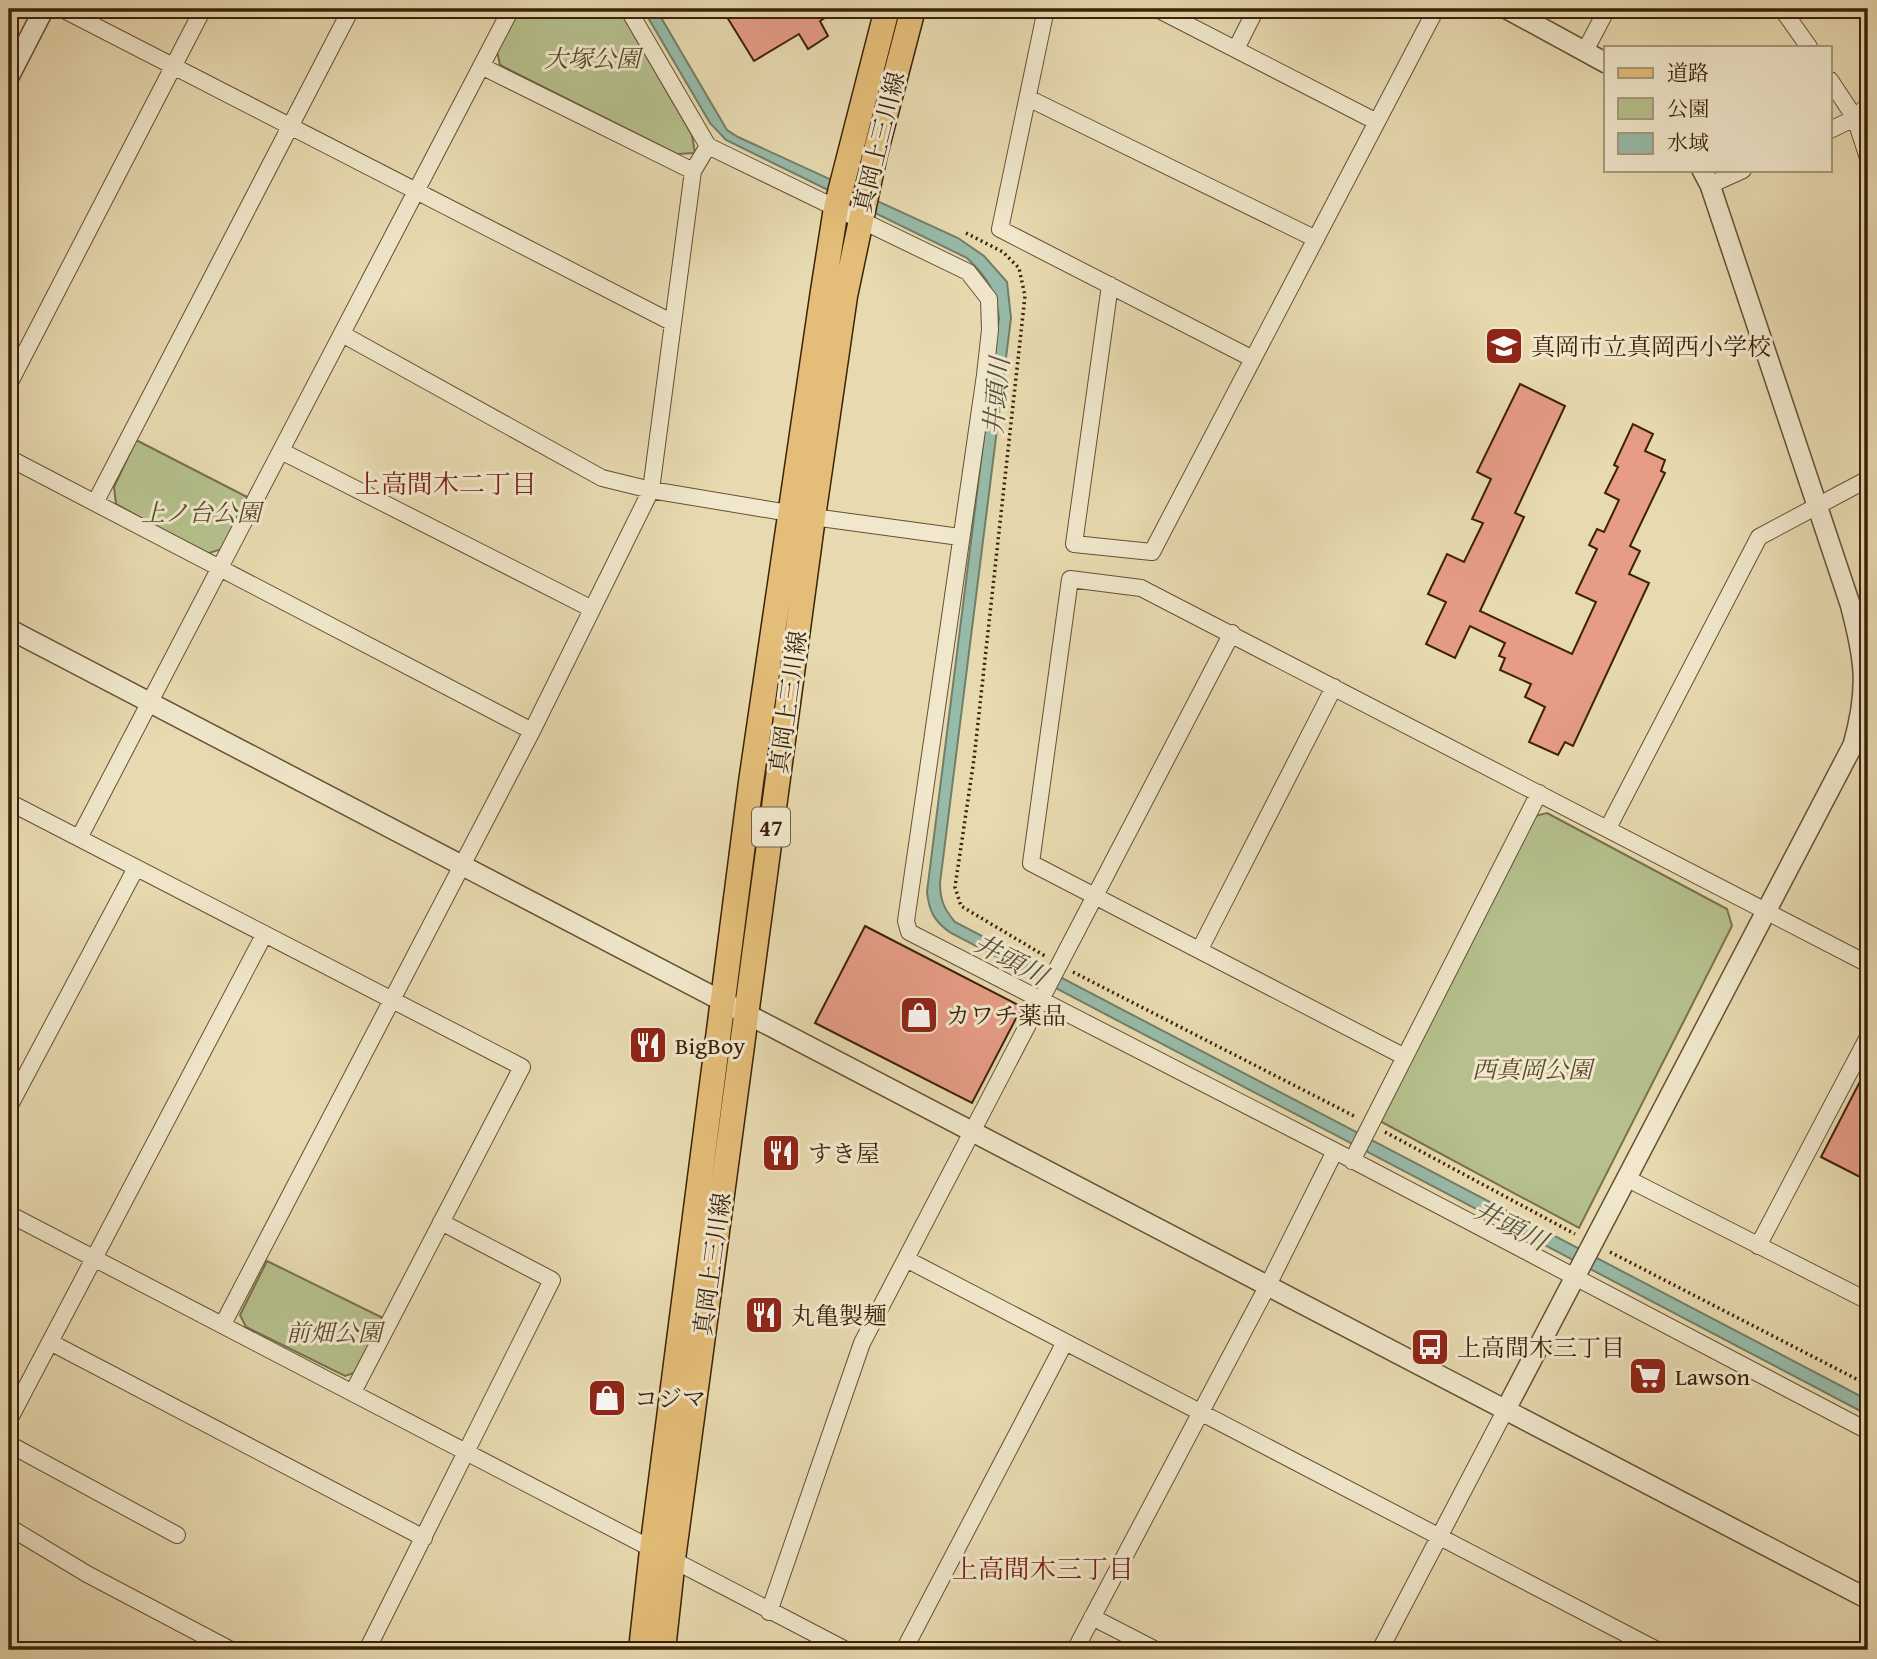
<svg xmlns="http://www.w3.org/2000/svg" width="1877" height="1659" font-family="'Gentium Book Plus','Noto Serif JP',serif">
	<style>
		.green { fill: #b5c08c; stroke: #78714a; stroke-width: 2 }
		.water { fill: #97bba9; stroke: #727e69; stroke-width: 2 }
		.building { fill: #e69c85; stroke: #3b2209; stroke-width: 2 }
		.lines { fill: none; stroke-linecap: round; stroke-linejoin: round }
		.minor-casing { stroke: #665033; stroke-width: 18 }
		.tertiary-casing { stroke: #665033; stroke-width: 22 }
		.primary-casing { stroke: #3b2209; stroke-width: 27 }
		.path { stroke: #3b2209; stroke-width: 3.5; stroke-dasharray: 2 3.5; stroke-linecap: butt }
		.minor { stroke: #f0e7cc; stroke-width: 16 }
		.tertiary { stroke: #f0e7cc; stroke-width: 19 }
		.primary { stroke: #e4bd78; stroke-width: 24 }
		.labels { text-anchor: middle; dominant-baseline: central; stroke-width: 6; stroke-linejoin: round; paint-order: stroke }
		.shield { fill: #f0e7cc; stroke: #715d44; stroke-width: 2 }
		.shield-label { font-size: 23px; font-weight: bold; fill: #3b2209 }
		.park-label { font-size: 24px; font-style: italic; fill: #5a4a2a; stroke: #f0e7cc }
		.street-label { font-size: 24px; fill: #3b2209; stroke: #f0e7cc }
		.poi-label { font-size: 24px; fill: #3b2209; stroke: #f0e7cc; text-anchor: start }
		.water-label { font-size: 26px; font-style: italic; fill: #575039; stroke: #f0e7cc }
		.neighbourhood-label { font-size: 26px; fill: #7a1f14; stroke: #f0e7cc }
	</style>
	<rect width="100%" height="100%" fill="#e8dab0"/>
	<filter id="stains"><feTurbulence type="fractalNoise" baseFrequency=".00286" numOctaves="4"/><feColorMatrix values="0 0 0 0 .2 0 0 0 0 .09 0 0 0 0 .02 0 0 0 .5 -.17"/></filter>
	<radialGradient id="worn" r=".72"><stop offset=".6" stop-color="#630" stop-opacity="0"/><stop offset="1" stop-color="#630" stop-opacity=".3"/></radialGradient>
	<!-- green -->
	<path class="green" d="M520,9H619L692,135L695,153L677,154L500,65L497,51Z
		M136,440L249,498L222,549L206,554L116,504L114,487Z
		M1547,813L1727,909L1732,926L1579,1228L1378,1120L1535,816Z
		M267,1261L383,1318L354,1373L345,1376L246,1327L240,1315Z"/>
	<!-- water -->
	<path class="water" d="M643,9H656L727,130L738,137L958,238L984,256L1007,282L1011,318L940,883C940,900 944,909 955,922L1868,1400V1415L951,933C935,922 929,912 927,892L999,318C995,290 988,278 967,258L726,140L710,123Z"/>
	<!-- building -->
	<path class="building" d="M722,9H840L820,21L828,36L808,49L799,34L754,61Z
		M1520,384L1565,406L1515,513L1524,517L1480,611L1572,654L1596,602L1576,593L1597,549L1589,545L1597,529L1604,532L1619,500L1605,493L1618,467L1614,465L1633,424L1653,434L1645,451L1665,460L1661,471L1665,473L1630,546L1640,551L1629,574L1649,583L1573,746L1565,742L1558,755L1529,742L1545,707L1525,697L1531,684L1500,670L1505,658L1499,656L1505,643L1470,626L1455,658L1426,644L1446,602L1428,594L1447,554L1464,562L1483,523L1472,519L1491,479L1477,472Z
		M865,926L1022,1007L972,1103L815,1023Z
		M1868,1066V1181L1821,1157Z"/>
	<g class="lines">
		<defs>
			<path id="minor" d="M62,9L673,323
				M628,9L708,146L968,272L989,299L990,330L985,375L906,921L909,932L1335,1151L1868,1431
				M1046,9L1000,229L1253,359
				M1157,9L1377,122
				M1782,9L1809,47
				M1236,49L1256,9
				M1585,51L1607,9
				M481,66L693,171
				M1830,80L1855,118L1868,158
				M1028,98L1316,239
				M1830,130L1855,118L1868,105
				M1710,185L1743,170
				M1110,285L1074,544L1152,552L1436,9
				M342,334L602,478L651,490L813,517L960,537
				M9,384L203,9
				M281,451L592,609
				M9,458L532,731
				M95,503L351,9
				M9,802L522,1067L353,1392
				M1608,828L1759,537L1868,479
				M79,838L511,9
				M1200,949L1334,687
				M1405,1057L1031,863L1070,579L1141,588L1868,964
				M9,1107L136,868
				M1352,1161L1539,793
				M1626,1178L1868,1301
				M9,1214L846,1650
				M1758,1246L1868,1037
				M906,1259L1657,1650
				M223,1324L532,731L651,490L693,171L708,146
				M50,1342L424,1538
				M9,1420L264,935
				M9,1444L177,1535
				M9,1527L87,1574L231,1650
				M769,1612L862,1343L1232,633
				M1092,1617L1156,1650
				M367,1650L552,1280L441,1222
				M904,1650L1065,1342
				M1075,1650L1267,1287L1335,1151
				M1380,1650L1505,1411"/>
			<path id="tertiary" d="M1507,9L1606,63
				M9,77L44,9
				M9,629L1868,1599
				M1505,1411L1853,745C1869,688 1865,660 1850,604L1710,185L1702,170
				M1867,1650L1868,1649"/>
			<path id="primary" d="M641,1650L652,1550L751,782L823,291L836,208L887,9
				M663,1650L673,1559L813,517L845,296L875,154L913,9"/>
		</defs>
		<!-- minor casing -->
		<use href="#minor" class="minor-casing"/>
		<!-- tertiary casing -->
		<use href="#tertiary" class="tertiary-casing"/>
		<!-- primary casing -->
		<use href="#primary" class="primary-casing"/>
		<!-- path -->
		<path class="path" d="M966,233L1003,252L1019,268L1025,296L974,759L955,887L961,906L1045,956
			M1073,972L1356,1117
			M1385,1132L1575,1234
			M1610,1252L1868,1385"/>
		<!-- minor -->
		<use href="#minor" class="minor"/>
		<!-- tertiary -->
		<use href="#tertiary" class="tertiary"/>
		<!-- primary -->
		<use href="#primary" class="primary"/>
	</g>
	<!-- icons -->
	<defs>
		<symbol id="school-square" viewBox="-11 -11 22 22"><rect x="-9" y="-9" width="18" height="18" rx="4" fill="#8f2418" stroke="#f0e7cc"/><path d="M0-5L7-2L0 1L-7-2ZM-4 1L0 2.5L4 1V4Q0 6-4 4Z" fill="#fff"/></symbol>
		<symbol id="shop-square" viewBox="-11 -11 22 22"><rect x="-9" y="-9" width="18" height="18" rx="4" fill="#8f2418" stroke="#f0e7cc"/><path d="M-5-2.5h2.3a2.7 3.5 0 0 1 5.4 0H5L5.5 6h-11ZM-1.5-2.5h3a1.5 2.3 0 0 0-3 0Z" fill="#fff"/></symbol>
		<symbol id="restaurant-square" viewBox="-11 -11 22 22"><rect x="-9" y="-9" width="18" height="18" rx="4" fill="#8f2418" stroke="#f0e7cc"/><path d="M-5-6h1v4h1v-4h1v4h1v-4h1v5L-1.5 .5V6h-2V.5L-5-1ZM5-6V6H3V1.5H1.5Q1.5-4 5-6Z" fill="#fff"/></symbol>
		<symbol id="bus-square" viewBox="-11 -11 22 22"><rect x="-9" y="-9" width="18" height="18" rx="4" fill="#8f2418" stroke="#f0e7cc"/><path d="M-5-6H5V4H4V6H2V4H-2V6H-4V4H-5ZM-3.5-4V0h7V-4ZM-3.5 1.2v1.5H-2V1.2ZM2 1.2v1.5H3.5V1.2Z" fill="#fff"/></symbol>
		<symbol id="supermarket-square" viewBox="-11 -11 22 22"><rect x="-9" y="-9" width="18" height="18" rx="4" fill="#8f2418" stroke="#f0e7cc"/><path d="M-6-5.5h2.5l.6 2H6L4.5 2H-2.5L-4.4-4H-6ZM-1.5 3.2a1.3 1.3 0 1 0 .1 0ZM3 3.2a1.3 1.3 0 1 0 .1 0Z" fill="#fff"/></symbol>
	</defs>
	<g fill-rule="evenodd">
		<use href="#school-square" x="1482" y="324" width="44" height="44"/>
		<use href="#shop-square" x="897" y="993" width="44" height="44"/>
		<use href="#restaurant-square" x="626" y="1023" width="44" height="44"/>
		<use href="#restaurant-square" x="759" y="1131" width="44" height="44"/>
		<use href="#restaurant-square" x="742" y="1293" width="44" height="44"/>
		<use href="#bus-square" x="1408" y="1325" width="44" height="44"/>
		<use href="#supermarket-square" x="1626" y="1354" width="44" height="44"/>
		<use href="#shop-square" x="585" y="1376" width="44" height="44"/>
	</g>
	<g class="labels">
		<!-- shield labels -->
		<rect class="shield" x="752" y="807.5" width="38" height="39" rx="5"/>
		<g class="shield-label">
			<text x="771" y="827">47</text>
		</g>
		<!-- park labels -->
		<g class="park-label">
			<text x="592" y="58">大塚公園</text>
			<text x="201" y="512">上ノ台公園</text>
			<text x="1532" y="1069">西真岡公園</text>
			<text x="334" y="1332">前畑公園</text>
		</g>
		<!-- street labels -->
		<g class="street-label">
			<text transform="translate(879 142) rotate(-76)">真岡上三川線</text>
			<text transform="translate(788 702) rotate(-82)">真岡上三川線</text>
			<text transform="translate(712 1264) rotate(-82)">真岡上三川線</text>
		</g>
		<!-- poi labels -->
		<g class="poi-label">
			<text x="1531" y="346">真岡市立真岡西小学校</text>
			<text x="946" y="1015">カワチ薬品</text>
			<text x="675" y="1045">BigBoy</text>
			<text x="808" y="1153">すき屋</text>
			<text x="791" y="1315">丸亀製麺</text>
			<text x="1457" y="1347">上高間木三丁目</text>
			<text x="1675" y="1376">Lawson</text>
			<text x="634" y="1398">コジマ</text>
		</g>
		<!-- water labels -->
		<g class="water-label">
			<text transform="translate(996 396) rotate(-85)">井頭川</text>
			<text transform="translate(1011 959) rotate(28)">井頭川</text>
			<text transform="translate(1511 1225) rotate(27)">井頭川</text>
		</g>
		<!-- neighbourhood labels -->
		<g class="neighbourhood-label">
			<text x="446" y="483">上高間木二丁目</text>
			<text x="1043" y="1568">上高間木三丁目</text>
		</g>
	</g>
	<!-- margin -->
	<rect width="1877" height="1659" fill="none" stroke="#e8dab0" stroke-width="35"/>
	<rect x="10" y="10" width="1856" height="1638" fill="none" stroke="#3b2209" stroke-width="3.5"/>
	<rect x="18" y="18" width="1842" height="1624" fill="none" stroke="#3b2209" stroke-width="2"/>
	<!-- legend -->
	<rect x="1604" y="46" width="228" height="126" fill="#f0e7cc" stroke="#a8987e" stroke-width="2"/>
	<rect x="1618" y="68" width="35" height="10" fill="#e4bd78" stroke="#a8987e" stroke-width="2"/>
	<text x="1667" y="80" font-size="21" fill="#3b2209">道路</text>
	<rect x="1618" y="98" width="35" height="21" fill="#b5c08c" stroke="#a8987e" stroke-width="2"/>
	<text x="1667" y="116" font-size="21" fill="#3b2209">公園</text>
	<rect x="1618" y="133" width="35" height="21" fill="#97bba9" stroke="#a8987e" stroke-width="2"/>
	<text x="1667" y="150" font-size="21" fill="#3b2209">水域</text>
	<rect width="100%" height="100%" filter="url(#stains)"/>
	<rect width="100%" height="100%" fill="url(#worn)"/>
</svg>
